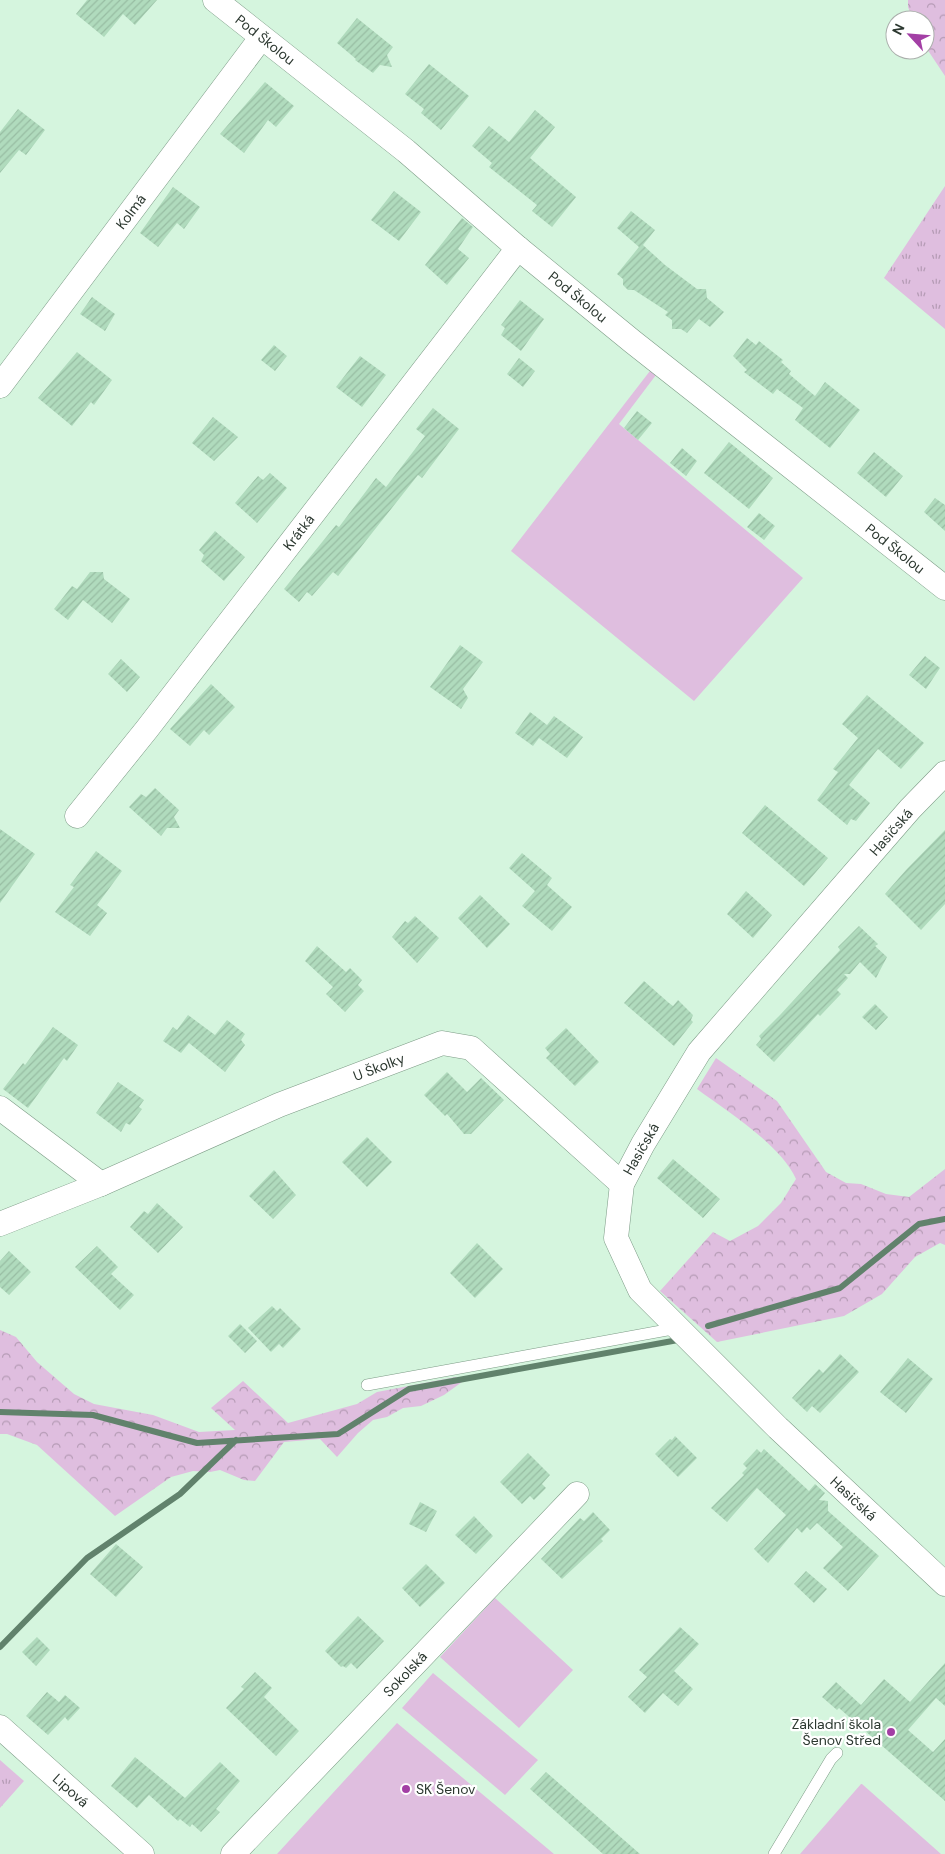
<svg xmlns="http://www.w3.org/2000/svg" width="945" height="1854" font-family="'DM Sans',sans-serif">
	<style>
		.grass { fill: url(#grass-tufts) }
		.forest { fill: url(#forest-crowns) }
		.park { fill: #dfbedf }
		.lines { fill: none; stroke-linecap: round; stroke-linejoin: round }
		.stream { stroke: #61826c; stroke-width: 6 }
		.building { fill: url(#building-hatch) }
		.lane-casing { stroke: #7d9b86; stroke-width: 12 }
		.street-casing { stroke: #7d9b86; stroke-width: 25 }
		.lane { stroke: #fff; stroke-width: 11 }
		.street { stroke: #fff; stroke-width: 24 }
		.poi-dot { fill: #a33fa5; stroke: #fff; stroke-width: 2 }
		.labels { text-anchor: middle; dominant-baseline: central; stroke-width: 4.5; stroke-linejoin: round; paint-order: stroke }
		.street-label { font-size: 14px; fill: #2c3830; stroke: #fff }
		.poi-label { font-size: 14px; fill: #2c3830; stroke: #fff; text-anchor: end }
	</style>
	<defs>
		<pattern id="grass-tufts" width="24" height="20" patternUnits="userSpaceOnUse" patternTransform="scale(1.25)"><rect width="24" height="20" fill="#dfbedf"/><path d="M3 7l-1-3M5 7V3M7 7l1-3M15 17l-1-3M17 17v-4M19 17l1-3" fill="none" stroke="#b59bb5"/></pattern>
		<pattern id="forest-crowns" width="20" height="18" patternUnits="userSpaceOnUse" patternTransform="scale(1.25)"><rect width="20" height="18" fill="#dfbedf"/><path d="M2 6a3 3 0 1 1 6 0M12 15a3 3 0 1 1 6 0" fill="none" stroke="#b59bb5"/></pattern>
		<pattern id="building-hatch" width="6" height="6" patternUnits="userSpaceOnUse" patternTransform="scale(1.25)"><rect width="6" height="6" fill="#b0dbbd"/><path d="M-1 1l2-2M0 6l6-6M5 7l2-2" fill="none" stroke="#98bda3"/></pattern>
	</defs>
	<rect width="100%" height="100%" fill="#d5f5de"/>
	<!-- grass -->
	<path class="grass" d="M945,186V329L884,278Z
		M0,1760L24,1781L0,1808Z"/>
	<!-- forest -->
	<path class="forest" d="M908,0H945V76L925,46V20H913L908,7Z
		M716,1058L777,1101L826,1172L846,1183L861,1184L886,1194L909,1197L945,1169V1245L940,1243L915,1257L882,1294L844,1316L717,1342L660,1291L713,1232L730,1241L758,1226L781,1203L796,1179C780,1144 728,1112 697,1089Z
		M0,1330L16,1337L37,1362L74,1394L94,1404L153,1415L199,1432L235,1430L211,1408L243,1381L288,1423L357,1404L377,1392L456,1377L462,1382L444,1395L421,1406L403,1408L387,1417L373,1420L358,1433L337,1457L320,1439L284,1442L255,1481L244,1480L220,1470L210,1472L193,1471L171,1477L115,1516L37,1445L7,1434H0Z"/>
	<!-- park -->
	<path class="park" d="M653,367L659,371L619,424L803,578L694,701L511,551Z
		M495,1598L573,1670L519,1728L440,1657Z
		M433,1673L538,1760L505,1795L402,1708Z
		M397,1723L554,1854H277Z
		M861,1784H862L941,1854H800Z"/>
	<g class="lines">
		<!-- stream -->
		<path class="stream" d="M708,1326L840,1288L919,1224L945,1219
			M0,1412L93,1415L197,1443L338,1434L409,1389L678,1340
			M0,1647L87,1558L180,1494L236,1440"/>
	</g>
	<!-- building -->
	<path class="building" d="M87,0H157L135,25L123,14L104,37L76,14Z
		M357,18L393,47L387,55L392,67L380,65L373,73L355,60L356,59L337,43Z
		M429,64L469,96L441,130L421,113L424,109L405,94Z
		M265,82L294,106L276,127L268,120L244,153L220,134Z
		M18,109L45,130L26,155L19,150L0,173V132Z
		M535,110L555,127L530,158L576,197L552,227L532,211L537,205L489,167L492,163L472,146L489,126L509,142Z
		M173,187L200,207L184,229L177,223L158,247L140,233Z
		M394,191L421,212L399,241L371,220Z
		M631,211L655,230L643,245L665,265L697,289H706L707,298L724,312L710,327L699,319L687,333L681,329H672V320L665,315L668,312L634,290H628L623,285V279L617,274L639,247L617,228Z
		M462,218L473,227L458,249L469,258L447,285L425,265Z
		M92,297L115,314L105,331L80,314Z
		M520,300L544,319L521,351L501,335L505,328L501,325Z
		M747,338L756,345L759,341L783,360L781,362L791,371L789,374L815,396L825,382L860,410L830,448L795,420L803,408L777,389L773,394L744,372L747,370L733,356Z
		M274,345L287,356L275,371L261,360Z
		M77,352L112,380L94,405L91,402L72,426L38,398Z
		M360,356L386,375L362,407L336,387Z
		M519,358L535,371L523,387L507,374Z
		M433,408L459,429L422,478L418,475L338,576L333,572L312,596L307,592L299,602L284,589L336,525L339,527L376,478L386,487L425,436L416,429Z
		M637,411L652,423L638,440L624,428Z
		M213,417L238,437L214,461L192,443Z
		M729,442L773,478L749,509L704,473Z
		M682,448L697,461L686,476L670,463Z
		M874,452L903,476L886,497L857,473Z
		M270,473L287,488L257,523L235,503L258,476L263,480Z
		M935,498L945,505V531L924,512Z
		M759,513L775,526L764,540L747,527Z
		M215,531L245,557L224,581L201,561L204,555L199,550Z
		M90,572H103L104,579L130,599L112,623L83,600L68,620L54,609L72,586L77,589Z
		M460,645L483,662L463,689L468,698L461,709L430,687Z
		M925,656L940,668L926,689L909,675Z
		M121,659L140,677L127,692L108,674Z
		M211,684L235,707L209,735L204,730L190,746L170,729Z
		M867,695L924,743L901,769L878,749L849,785L870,803L856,821L851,819L847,825L817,800L838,772L833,769L858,738L842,724Z
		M530,712L547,725L554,716L583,737L567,758L539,738L533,746L515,733Z
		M155,788L179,810L174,817L180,828H167L161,836L129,807L141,794L146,797Z
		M765,805L828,858L804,886L742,833Z
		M0,829L35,854L0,903Z
		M945,830V904L921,930L885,894L906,870Z
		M96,851L122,871L97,905L107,913L90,936L55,912L74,887L70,885Z
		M522,853L552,878L547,885L572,907L552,931L522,906L535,891L509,868Z
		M746,891L772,915L753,938L727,914Z
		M480,895L510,924L487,948L458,918Z
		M415,916L439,938L417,963L392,937L405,921L408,923Z
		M859,926L878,944L875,946L887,957L876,978L860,962L850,974H844L848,978L837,990L841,994L820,1016L818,1014L774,1062L756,1045L761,1039L759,1036L780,1015L840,950L838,947Z
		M317,946L346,972L350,968L362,980L358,985L364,991L345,1012L326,994L333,987L305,961Z
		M644,981L669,1003L673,1006L678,1000L693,1015L691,1020L693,1022L674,1046L624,1003Z
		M875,1004L888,1017L876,1030L862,1017Z
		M188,1015L215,1035L227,1020L245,1034L241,1040L245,1045L225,1072L189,1043L181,1053L163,1041L173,1027L177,1030Z
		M53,1027L78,1045L67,1061L64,1058L28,1108L3,1089L23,1063L25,1065Z
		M566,1028L599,1062L575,1086L546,1058L550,1054L545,1048Z
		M447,1072L467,1092L481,1078L504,1100L471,1134H464L447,1114L445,1116L424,1095Z
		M118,1082L144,1100L139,1107L142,1109L130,1125L126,1123L121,1132L96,1113Z
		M367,1137L392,1162L367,1187L342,1162Z
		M673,1159L720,1199L703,1218L657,1178Z
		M274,1170L296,1195L273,1219L249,1196Z
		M157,1203L183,1227L158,1253L130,1227L144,1211L148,1214Z
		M477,1243L503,1269L475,1298L450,1273Z
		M97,1246L118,1267L111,1274L134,1295L120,1310L75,1267Z
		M9,1251L31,1272L9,1295L0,1287V1261Z
		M272,1306L277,1311L280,1308L301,1329L283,1348L279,1344L271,1352L248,1328Z
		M240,1324L257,1341L245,1353L228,1336Z
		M840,1354L859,1372L820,1413L812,1406L807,1412L792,1398L819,1369L823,1373Z
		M908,1358L933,1379L906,1413L880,1392Z
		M675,1436L697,1458L678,1477L655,1454L670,1439L672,1440Z
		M757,1449L761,1453L764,1449L809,1491L815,1484L825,1493L819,1500L828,1501V1511L879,1556L848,1591L823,1568L843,1547L817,1523L810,1530L807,1527L802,1533L797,1528L768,1563L754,1549L786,1515L757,1488L727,1522L711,1508L744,1475L742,1473L747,1468L743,1464Z
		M528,1453L550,1475L542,1484L546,1488L534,1500L530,1496L522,1504L500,1482Z
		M420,1502L437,1511L426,1532L409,1524Z
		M593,1512L610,1530L601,1539L603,1541L562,1579L541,1559L580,1518L584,1521Z
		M474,1516L493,1536L476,1554L455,1535Z
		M116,1544L143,1567L116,1597L90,1574Z
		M426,1564L445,1583L420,1607L402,1588Z
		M806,1571L827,1589L814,1603L794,1584Z
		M358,1616L384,1641L357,1669L351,1663L346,1668L343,1666L341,1667L325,1651Z
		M680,1627L699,1644L674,1671L693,1689L678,1706L663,1693L645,1713L628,1697L647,1677L639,1670Z
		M37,1637L50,1650L36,1666L22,1652Z
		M945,1663V1706L936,1698L908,1730L933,1752L945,1739V1801L839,1708L837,1710L822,1697L836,1682L861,1705L884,1679L910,1702Z
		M255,1672L272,1688L264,1697L299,1731L276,1756L226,1708L244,1689L241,1687Z
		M47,1692L59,1702L65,1695L80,1708L68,1721L65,1717L48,1735L26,1716Z
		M135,1757L185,1798L220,1762L240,1781L216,1809L220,1812L201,1832L192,1824L190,1827L180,1819L178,1821L149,1795L137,1808L111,1786Z
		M546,1772L640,1854H603L530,1789Z"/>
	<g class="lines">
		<defs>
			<path id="lane" d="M367,1385L678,1328
				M774,1854L831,1759L837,1753"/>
			<g id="street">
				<path id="s1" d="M215,0L406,151L518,248L633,342L945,588"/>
				<path id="s2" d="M0,386L261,38"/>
				<path id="s3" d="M945,773L910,809L699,1052L643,1144L622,1184L616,1238L640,1290L778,1428L945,1584"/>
				<path id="s4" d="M77,816L147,729L518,248"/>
				<path id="s5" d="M0,1108L101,1184L279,1105L442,1043L471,1048L622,1184"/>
				<path d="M0,1224L101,1184"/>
				<path id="s6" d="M0,1727L142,1854"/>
				<path id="s7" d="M233,1854L577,1494"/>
			</g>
		</defs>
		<!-- lane casing -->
		<use href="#lane" class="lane-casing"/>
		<!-- street casing -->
		<use href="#street" class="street-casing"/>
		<!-- lane -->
		<use href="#lane" class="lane"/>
		<!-- street -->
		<use href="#street" class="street"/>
	</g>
	<!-- markers -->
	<g class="poi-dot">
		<circle cx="891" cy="1732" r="5"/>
		<circle cx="406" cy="1789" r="5"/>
	</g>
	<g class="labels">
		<!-- street labels -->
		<g class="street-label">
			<text stroke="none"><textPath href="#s1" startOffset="64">Pod Školou</textPath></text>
			<text stroke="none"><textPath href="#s2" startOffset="218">Kolmá</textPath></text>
			<text stroke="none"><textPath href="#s1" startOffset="469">Pod Školou</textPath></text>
			<text stroke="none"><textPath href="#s4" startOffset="360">Krátká</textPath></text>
			<text stroke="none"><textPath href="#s1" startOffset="874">Pod Školou</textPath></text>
			<text transform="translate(891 832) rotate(-49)">Hasičská</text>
			<text stroke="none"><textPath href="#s5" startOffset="428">U Školky</textPath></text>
			<text transform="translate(641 1149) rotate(-60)">Hasičská</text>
			<text stroke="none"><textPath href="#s3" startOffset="935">Hasičská</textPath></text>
			<text stroke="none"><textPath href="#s7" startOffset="249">Sokolská</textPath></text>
			<text stroke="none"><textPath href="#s6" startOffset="95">Lipová</textPath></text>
		</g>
		<!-- poi labels -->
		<g class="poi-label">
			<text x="881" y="1724">Základní škola<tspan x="881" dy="16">Šenov Střed</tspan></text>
			<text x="416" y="1789" text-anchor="start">SK Šenov</text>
		</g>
	</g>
	<!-- north arrow -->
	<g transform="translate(910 35) rotate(296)"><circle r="24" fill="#ffffff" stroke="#abafac"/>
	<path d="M0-4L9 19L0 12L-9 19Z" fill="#a33fa5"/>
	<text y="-8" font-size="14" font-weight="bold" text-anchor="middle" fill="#2c3830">N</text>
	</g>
</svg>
